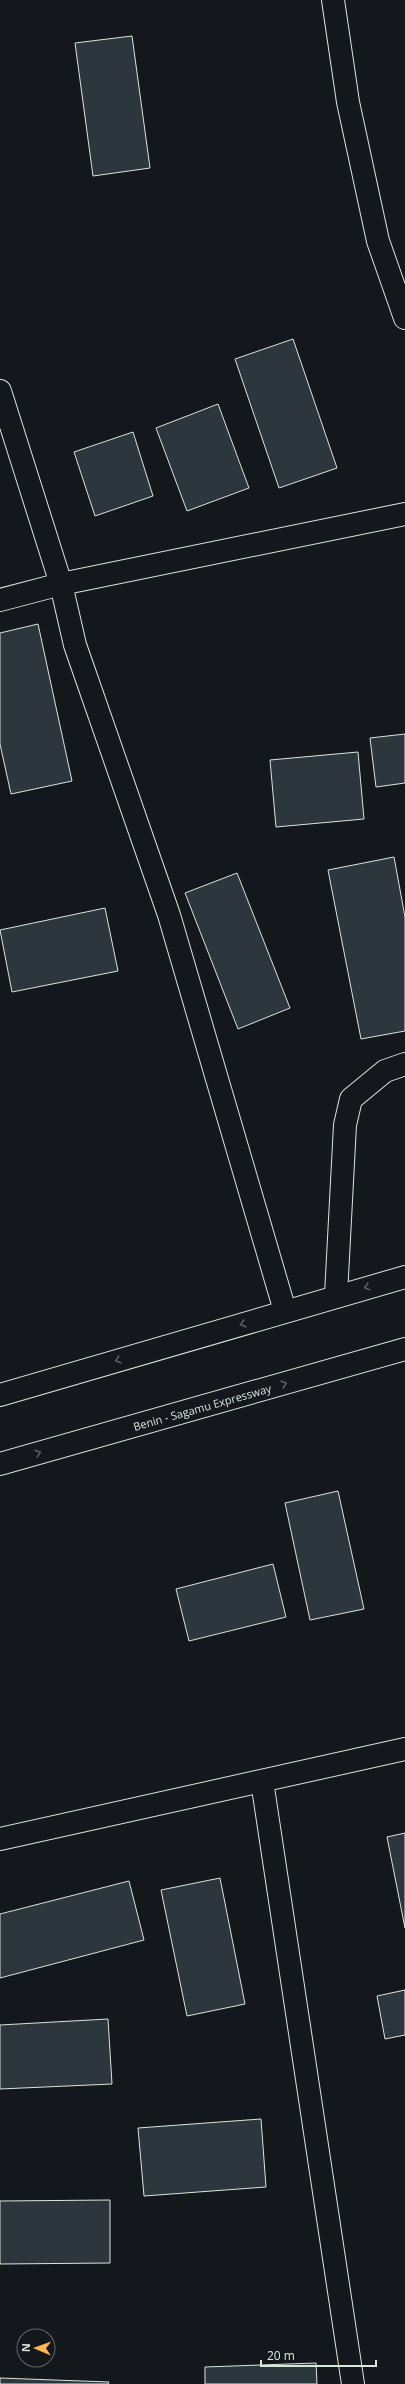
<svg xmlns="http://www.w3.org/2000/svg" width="405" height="2384" font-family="'Open Sans',sans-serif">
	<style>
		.building { fill: #2c363c; stroke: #d8e6dc }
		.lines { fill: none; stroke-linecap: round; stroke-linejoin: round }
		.minor-casing { stroke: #d8e6dc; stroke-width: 24 }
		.highway-casing { stroke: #d8e6dc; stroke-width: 24 }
		.minor { stroke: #14181c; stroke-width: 22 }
		.highway { stroke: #14181c; stroke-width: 22 }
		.oneway { stroke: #59605f }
		.labels { text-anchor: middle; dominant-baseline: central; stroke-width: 3; stroke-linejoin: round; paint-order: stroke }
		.street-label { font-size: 11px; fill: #d8e6dc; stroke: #14181c }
	</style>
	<rect width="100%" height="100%" fill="#14181c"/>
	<!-- building -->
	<path class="building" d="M132,36L150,168L93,176L75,43Z
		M293,339L337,468L279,488L235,359Z
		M218,404L249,488L187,511L156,428Z
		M133,432L153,496L95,516L74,452Z
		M38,624L72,781L11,794L0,744V633Z
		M405,734V783L376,787L370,738Z
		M358,752L364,819L276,827L270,760Z
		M394,857L405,917V1031L361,1039L328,870Z
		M237,873L290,1008L238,1029L185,893Z
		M105,908L118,971L12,992L0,930Z
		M338,1491L364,1609L310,1620L285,1503Z
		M273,1564L286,1617L189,1641L176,1589Z
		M405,1833V1928L387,1837Z
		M220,1878L245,2004L187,2016L161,1890Z
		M129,1881L144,1940L0,1978V1914Z
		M405,1990V2035L385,2039L377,1996Z
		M108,2019L112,2084L0,2089V2025Z
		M261,2119L266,2187L144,2196L138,2128Z
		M110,2200V2263L0,2264V2201Z
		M316,2363L317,2384H205V2367Z
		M0,2378L109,2382L108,2384H0Z"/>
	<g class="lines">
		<defs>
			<path id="minor" d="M333,0L348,102L378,241L405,318
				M0,391L61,584L75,645L169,915L285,1311
				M0,600L61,584L405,514
				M336,1295L345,1125L351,1099L385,1071L405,1064
				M262,1781L353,2384
				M0,1839L405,1749"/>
			<g id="highway">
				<path d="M0,1395L405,1277"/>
				<path id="s1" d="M0,1464L405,1349"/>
			</g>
		</defs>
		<!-- minor casing -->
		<use href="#minor" class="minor-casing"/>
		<!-- highway casing -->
		<use href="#highway" class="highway-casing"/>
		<!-- minor -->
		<use href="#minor" class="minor"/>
		<!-- highway -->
		<use href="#highway" class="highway"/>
	</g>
	<!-- one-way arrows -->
	<defs><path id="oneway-chevron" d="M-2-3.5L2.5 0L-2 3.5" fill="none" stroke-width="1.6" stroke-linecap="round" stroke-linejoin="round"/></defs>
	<g class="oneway">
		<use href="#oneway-chevron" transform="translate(367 1287) rotate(165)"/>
		<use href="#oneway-chevron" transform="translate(243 1324) rotate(164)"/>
		<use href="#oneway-chevron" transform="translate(118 1360) rotate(164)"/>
		<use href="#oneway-chevron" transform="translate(284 1384) rotate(-16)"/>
		<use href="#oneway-chevron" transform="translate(38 1453) rotate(-16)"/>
	</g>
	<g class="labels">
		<!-- street labels -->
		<g class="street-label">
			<text stroke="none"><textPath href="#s1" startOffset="210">Benin - Sagamu Expressway</textPath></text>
		</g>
	</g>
	<!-- north arrow -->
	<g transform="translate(36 2348) rotate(272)"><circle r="19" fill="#14181c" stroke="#626a69"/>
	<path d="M0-3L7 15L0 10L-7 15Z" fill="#ffb74d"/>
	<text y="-6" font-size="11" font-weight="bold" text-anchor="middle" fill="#d8e6dc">N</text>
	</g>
	<!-- scale -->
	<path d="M261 2360v6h115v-6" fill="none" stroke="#d8e6dc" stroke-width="2"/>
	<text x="267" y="2360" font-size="12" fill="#d8e6dc" stroke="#14181c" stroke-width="3" paint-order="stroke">20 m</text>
</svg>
